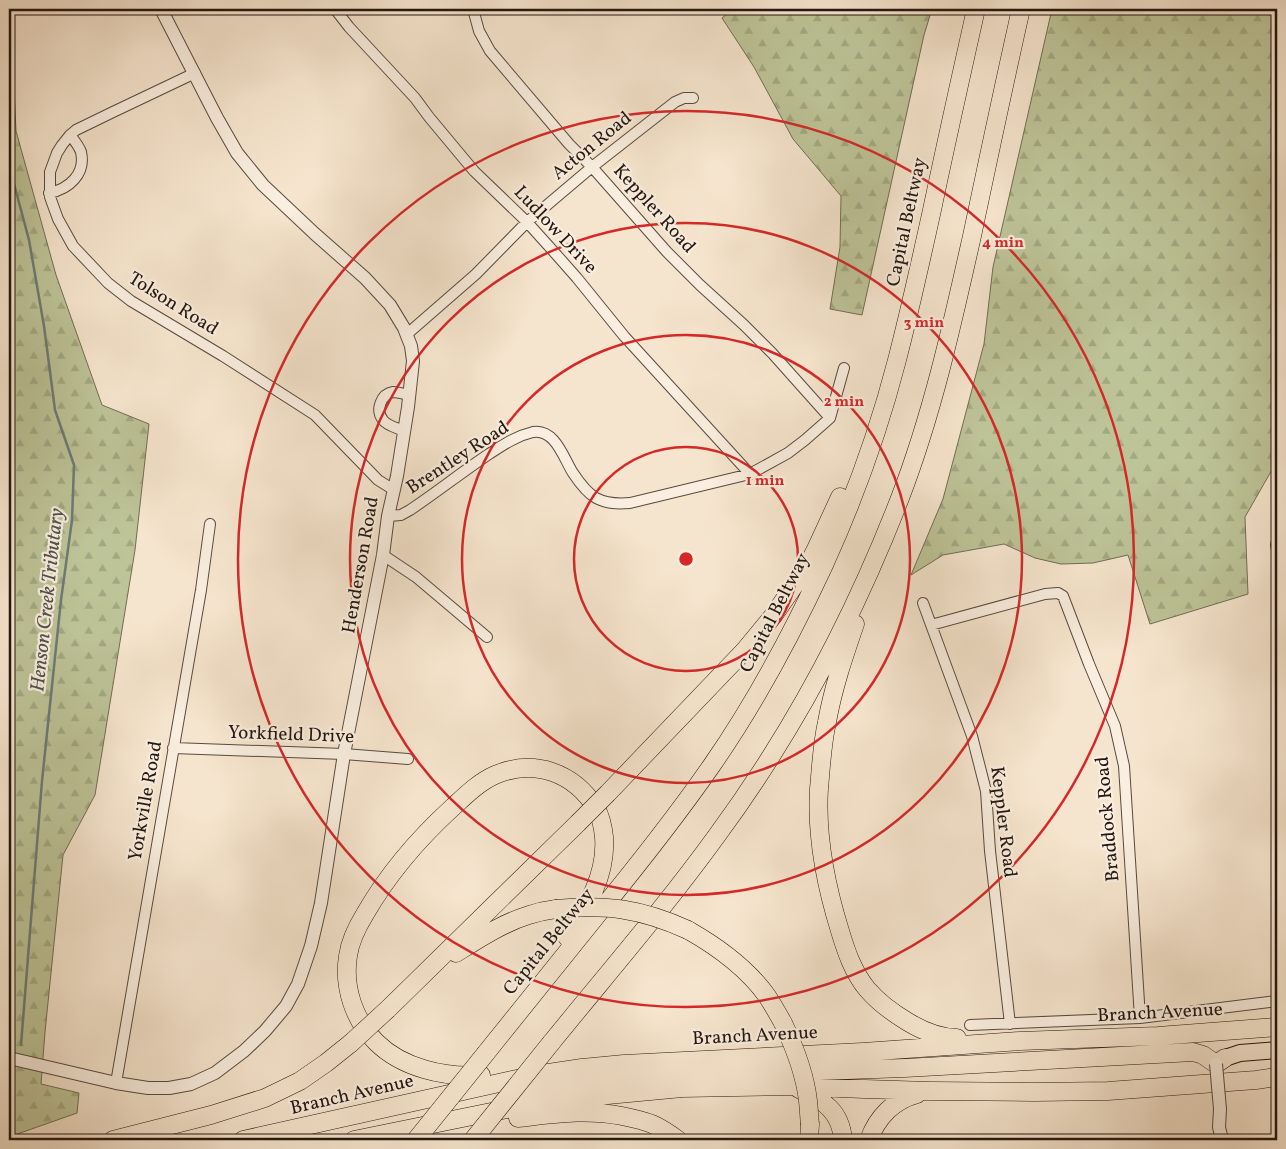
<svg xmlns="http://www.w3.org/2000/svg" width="1286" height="1149" font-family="Vollkorn,serif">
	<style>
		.forest { fill: url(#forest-firs); stroke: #706d54 }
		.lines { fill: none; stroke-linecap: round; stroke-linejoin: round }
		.stream { stroke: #6d7b78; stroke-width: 2.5 }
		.minor-casing { stroke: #584a40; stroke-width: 12 }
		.tertiary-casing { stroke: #584a40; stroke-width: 14 }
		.trunk-casing { stroke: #241610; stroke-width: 18 }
		.motorway-casing { stroke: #241610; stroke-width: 19 }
		.minor { stroke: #f9eedf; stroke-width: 10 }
		.tertiary { stroke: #f9eedf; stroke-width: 12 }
		.trunk { stroke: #f6e5ce; stroke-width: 16 }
		.motorway { stroke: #f6e5ce; stroke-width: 18 }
		.tertiary-bridge-casing { stroke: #584a40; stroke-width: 14; stroke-linecap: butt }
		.motorway-bridge-casing { stroke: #241610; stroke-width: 19; stroke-linecap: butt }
		.tertiary-bridge { stroke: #f9eedf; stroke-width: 12 }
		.motorway-bridge { stroke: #f6e5ce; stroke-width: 18 }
		.ring { fill: none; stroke: #d62828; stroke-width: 2.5 }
		.labels { text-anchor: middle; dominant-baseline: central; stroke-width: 4.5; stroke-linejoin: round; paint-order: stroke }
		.street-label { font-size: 19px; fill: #241610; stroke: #f9eedf }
		.water-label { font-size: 20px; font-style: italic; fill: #4e514d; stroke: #f9eedf }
		.centre { fill: #d62828; stroke: #f9eedf; stroke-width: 2.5 }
		.ring-label { font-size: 15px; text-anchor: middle; font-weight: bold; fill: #d62828; stroke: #f9eedf; stroke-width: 4.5; stroke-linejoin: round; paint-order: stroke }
	</style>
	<defs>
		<pattern id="forest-firs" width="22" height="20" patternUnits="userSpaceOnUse" patternTransform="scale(1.25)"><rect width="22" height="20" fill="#bdc498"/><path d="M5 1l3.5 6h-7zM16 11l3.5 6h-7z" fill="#a2a882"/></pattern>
	</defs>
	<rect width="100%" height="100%" fill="#f6e5ce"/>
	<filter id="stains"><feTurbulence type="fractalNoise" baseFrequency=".004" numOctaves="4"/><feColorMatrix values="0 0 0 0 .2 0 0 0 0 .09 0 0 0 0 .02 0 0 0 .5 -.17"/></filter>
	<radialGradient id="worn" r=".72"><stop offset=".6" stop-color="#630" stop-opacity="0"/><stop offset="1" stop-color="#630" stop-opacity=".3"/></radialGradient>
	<!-- forest -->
	<path class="forest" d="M9,9H10L16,131L56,275L102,405L149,424L135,550L95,795L63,855L45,1032L41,1084L79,1093L77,1113L9,1137V527L13,411L9,380Z
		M733,9H932L924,35L862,315L830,309L840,247L841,196L793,139L754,67L722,18Z
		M1052,9H1277V461L1245,517L1248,594L1150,624L1128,555L1093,563L1061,564L1035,558L1004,544L943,555L911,575L943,499L984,344L993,267Z"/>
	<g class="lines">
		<!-- stream -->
		<path class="stream" d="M9,165L29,240L44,326L55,410L74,465L72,520L61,600L42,781L21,1045
			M9,1086L11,1078
			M9,1131V1136L14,1140"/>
		<defs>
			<path id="minor" d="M335,9L349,27L415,98L429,117L474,171L527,222L554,252L577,278L624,336L750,474
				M473,9L479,31L490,51L569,144L592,167L667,252L700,285L744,325L772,353L830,418
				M195,73L113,112L76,130L70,135L62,145L57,153L50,172V197L58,219L73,246L108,283L131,301L223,356L315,415L378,480L394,490
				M49,193C69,189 86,174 81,152C79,146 74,140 70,135
				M406,335L476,274L527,222L592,167L675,102L684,98H693
				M404,431C398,428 387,426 383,420C375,410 381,394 393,392C398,392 404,394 409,395
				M388,516L401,515L410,510C437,492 462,472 489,454C503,445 516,436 533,432C555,428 564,459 573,473C579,482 587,493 596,498C607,504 618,504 630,503L750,474L788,453L805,440L830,418L844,368
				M1277,541L1276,545L1277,550
				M383,555L416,577L487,637
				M923,603L972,736L986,791L990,851L1010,1024
				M931,625L1045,594L1058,593L1063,596L1089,664L1115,726L1124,766L1140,1018
				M173,748L344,754L408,759
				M970,1025L1140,1018L1277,1001
				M116,1083L201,590L210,524"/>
			<path id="tertiary" d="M9,1058L116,1083L148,1088H169L191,1084L215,1073L244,1051L265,1031L286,1006L298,984L311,946L321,903L344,754L383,555L388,516L397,476L408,407L413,361L411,346L404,328L390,305L365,278L315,234L263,185L237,153L217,118L161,9
				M1220,1109L1219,1127L1222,1140"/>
			<path id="trunk" d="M1225,1058L1240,1053L1277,1050"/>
			<path id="motorway" d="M855,624C844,656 833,688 827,722C822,744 821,767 819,789C816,837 826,886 840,931C846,951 853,972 867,989C878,1002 893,1013 908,1022C923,1031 939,1038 957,1038
				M608,793L745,650L773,616L807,567L817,547L840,497
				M688,930C718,947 747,968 767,996C773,1005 778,1014 783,1023
				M456,953C480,938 503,923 529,915C538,912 548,910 556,909
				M388,1009L578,823
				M551,1043C607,974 666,906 718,834C793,732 854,617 900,498C933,412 952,325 972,236C988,160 1004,84 1021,9
				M486,1053C523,1007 560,961 597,915C637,866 676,817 712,765C755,703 792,634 824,565C854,499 879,430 897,360C910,310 921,260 932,210C946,143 961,76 976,9
				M481,1075C445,1078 402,1068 376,1042C354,1020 343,987 348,956C350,941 357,927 365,914C388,874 419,838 453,807C466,795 479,782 495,775C535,758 574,773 596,808C601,817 603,827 604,837C607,875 587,907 567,937
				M799,1089C824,1100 841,1112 843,1140
				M511,1092L558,1084L623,1076L708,1075L905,1068L1193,1052L1203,1055L1216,1064L1225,1058
				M518,1118C555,1114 585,1109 622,1116C632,1118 642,1120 652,1124C661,1128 670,1134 678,1140
				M113,1140L211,1115L265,1098L300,1081L326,1063L351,1043
				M243,1140L535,1075L582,1068L624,1064L863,1052L1020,1041L1158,1036L1277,1027
				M354,1140L536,1103L586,1097L682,1088L792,1086L864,1089L930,1091L1034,1092L1108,1091L1256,1080L1277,1077
				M809,1140L810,1124
				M869,1140C877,1117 894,1100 917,1094"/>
		</defs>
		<!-- minor casing -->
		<use href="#minor" class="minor-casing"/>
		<!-- tertiary casing -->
		<use href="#tertiary" class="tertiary-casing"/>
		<!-- trunk casing -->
		<use href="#trunk" class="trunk-casing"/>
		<!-- motorway casing -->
		<use href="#motorway" class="motorway-casing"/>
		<!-- minor -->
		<use href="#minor" class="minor"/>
		<!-- tertiary -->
		<use href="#tertiary" class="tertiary"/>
		<!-- trunk -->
		<use href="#trunk" class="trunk"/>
		<!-- motorway -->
		<use href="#motorway" class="motorway"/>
		<defs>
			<path id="tertiary-bridge" d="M1216,1064L1220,1109"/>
			<path id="motorway-bridge" d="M578,823L608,793
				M556,909C607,904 642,909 688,930
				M783,1023C795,1048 805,1074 808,1101C809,1109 809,1117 810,1124
				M351,1043L388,1009
				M416,1140L486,1053
				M473,1140L551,1043"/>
		</defs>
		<!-- tertiary-bridge casing -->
		<use href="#tertiary-bridge" class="tertiary-bridge-casing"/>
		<!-- motorway-bridge casing -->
		<use href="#motorway-bridge" class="motorway-bridge-casing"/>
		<!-- tertiary-bridge -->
		<use href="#tertiary-bridge" class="tertiary-bridge"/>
		<!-- motorway-bridge -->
		<use href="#motorway-bridge" class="motorway-bridge"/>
	</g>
	<!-- distance rings -->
	<g class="ring">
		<circle cx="686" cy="559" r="112"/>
		<circle cx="686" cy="559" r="224"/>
		<circle cx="686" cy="559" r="336"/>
		<circle cx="686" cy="559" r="448"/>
	</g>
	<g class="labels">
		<!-- street labels -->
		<g class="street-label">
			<text transform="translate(592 146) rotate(-39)">Acton Road</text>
			<text transform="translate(654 209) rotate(48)">Keppler Road</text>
			<text transform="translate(907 222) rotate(-78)">Capital Beltway</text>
			<text transform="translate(555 230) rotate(47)">Ludlow Drive</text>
			<text transform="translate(173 304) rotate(32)">Tolson Road</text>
			<text transform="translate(458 458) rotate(-33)">Brentley Road</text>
			<text transform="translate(361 565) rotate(-80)">Henderson Road</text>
			<text transform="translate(775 613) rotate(-63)">Capital Beltway</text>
			<text transform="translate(291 735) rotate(2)">Yorkfield Drive</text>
			<text transform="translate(146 801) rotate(-80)">Yorkville Road</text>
			<text transform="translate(1108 819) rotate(-95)">Braddock Road</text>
			<text transform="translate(1003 822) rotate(83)">Keppler Road</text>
			<text transform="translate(549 942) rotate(-51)">Capital Beltway</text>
			<text transform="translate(1160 1013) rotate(-3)">Branch Avenue</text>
			<text transform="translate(755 1036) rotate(-3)">Branch Avenue</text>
			<text transform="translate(352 1095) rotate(-13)">Branch Avenue</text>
		</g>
		<!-- water labels -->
		<g class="water-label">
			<text transform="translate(48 600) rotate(-84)">Henson Creek Tributary</text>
		</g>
	</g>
	<circle cx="686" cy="559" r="8" class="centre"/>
	<g class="ring-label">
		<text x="1003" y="247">4 min</text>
		<text x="924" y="327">3 min</text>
		<text x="844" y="406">2 min</text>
		<text x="765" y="485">1 min</text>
	</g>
	<!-- margin -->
	<rect width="1286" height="1149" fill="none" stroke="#f6e5ce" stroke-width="30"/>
	<rect x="10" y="10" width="1266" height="1129" fill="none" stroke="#241610" stroke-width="2.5"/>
	<rect x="15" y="15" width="1256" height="1119" fill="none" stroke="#241610"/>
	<rect width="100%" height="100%" filter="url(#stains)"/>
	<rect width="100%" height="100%" fill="url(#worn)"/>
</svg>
